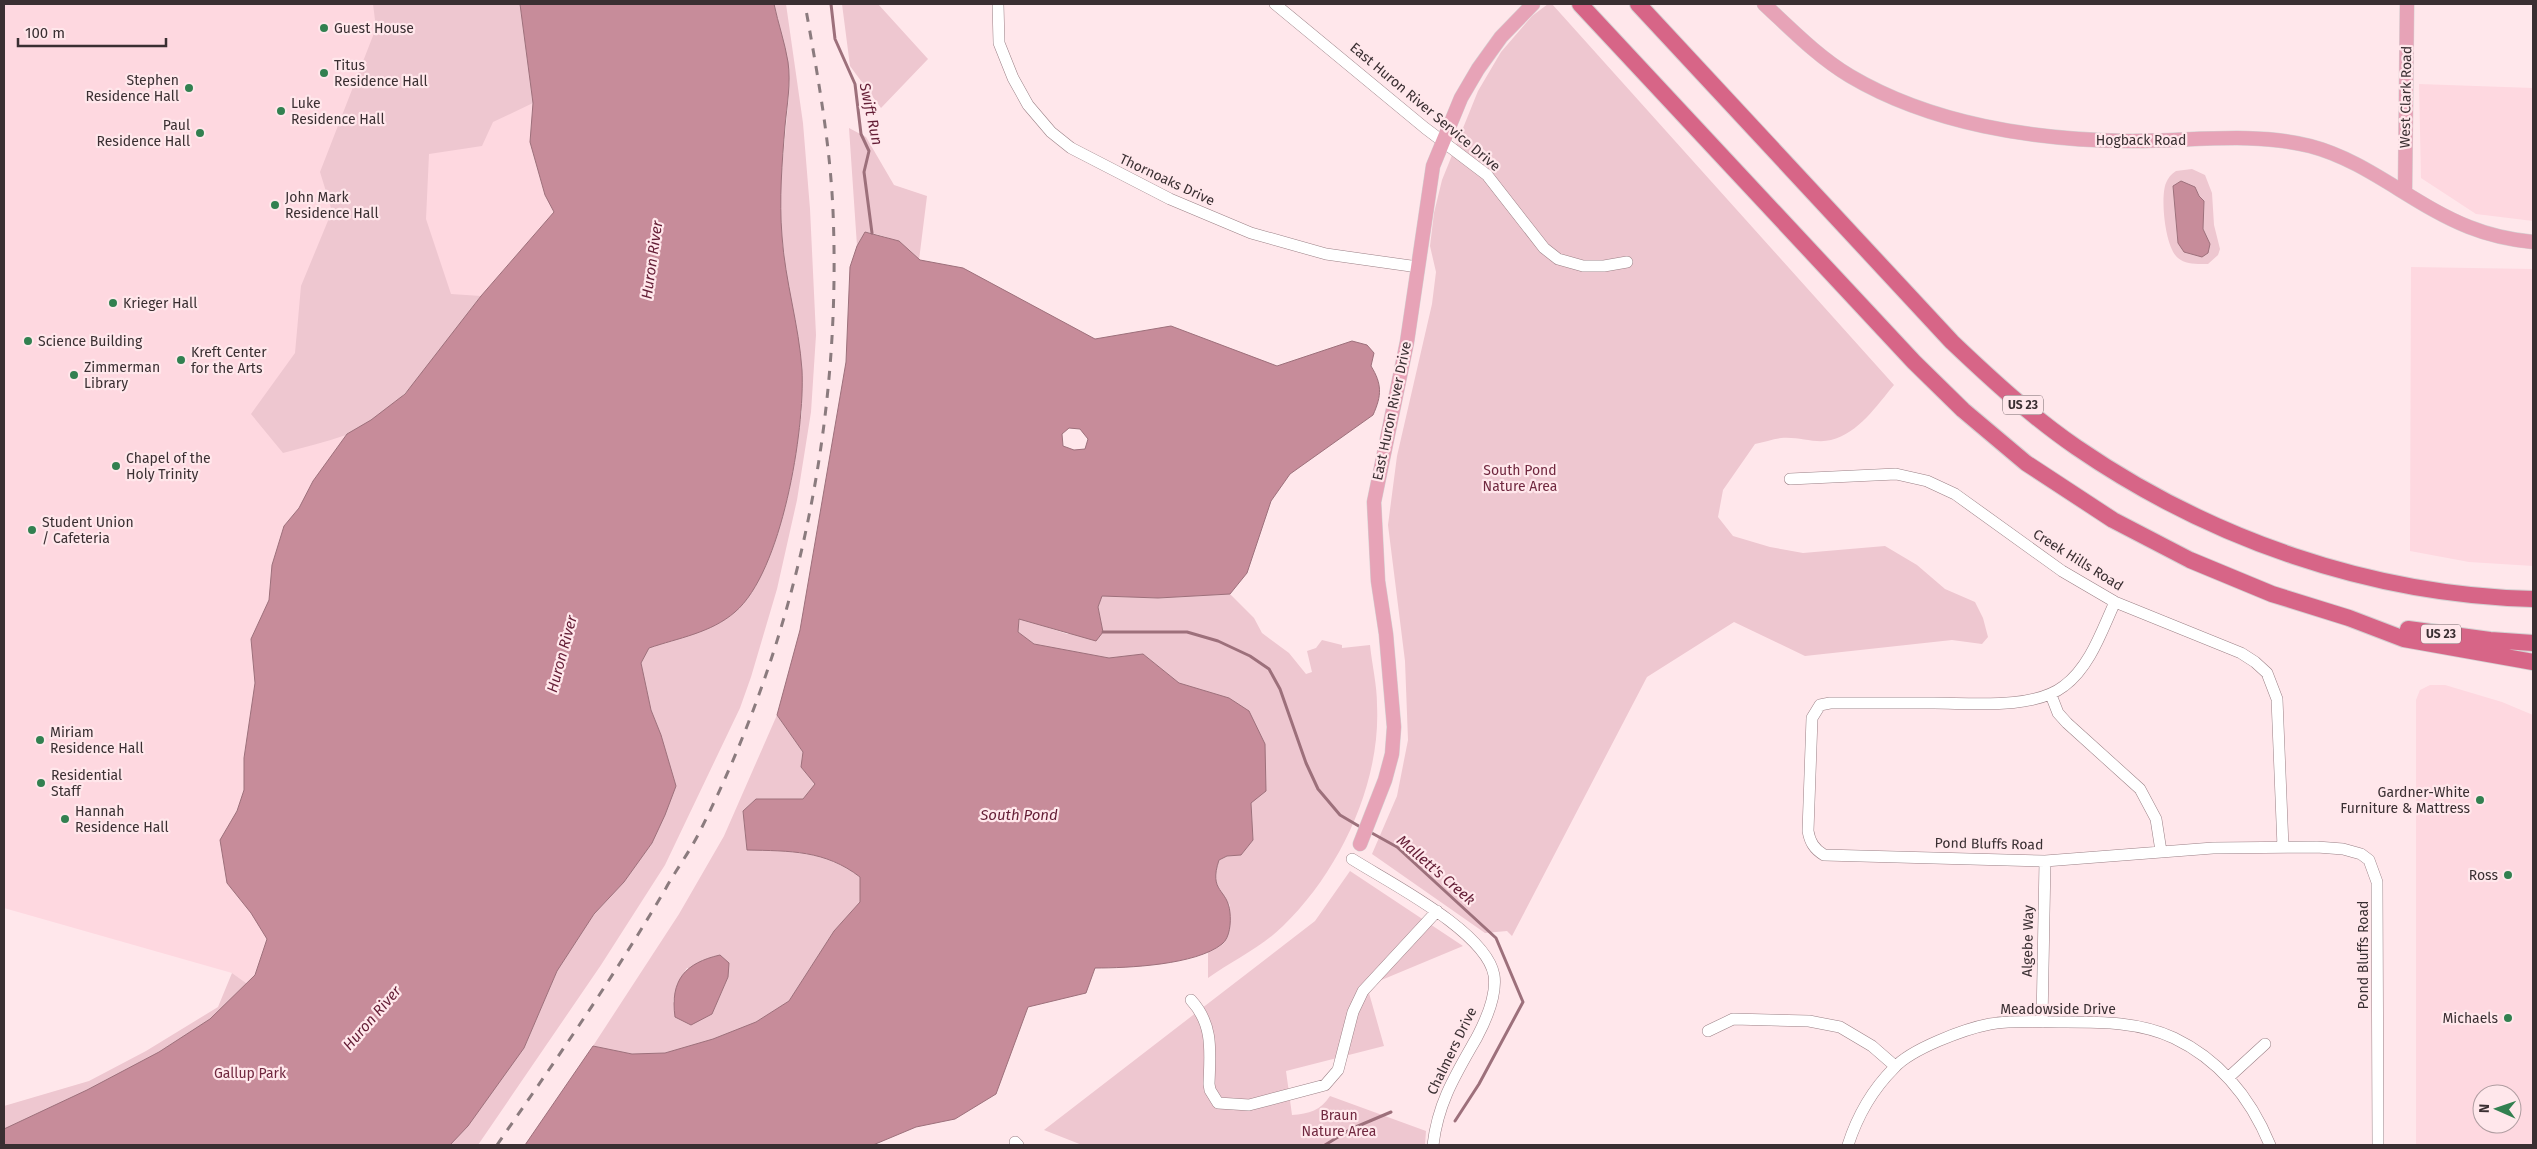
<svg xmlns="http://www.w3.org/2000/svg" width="2537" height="1149" font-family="'Fira Sans',sans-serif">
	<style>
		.built { fill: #fed8e0; fill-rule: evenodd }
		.green { fill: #eec7d0; fill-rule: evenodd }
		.water { fill: #c78c9a; stroke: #9d707b; fill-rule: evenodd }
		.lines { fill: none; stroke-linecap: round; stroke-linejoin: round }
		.stream { stroke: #9d707b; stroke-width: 3 }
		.minor-casing { stroke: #9b8086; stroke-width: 12 }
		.major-casing { stroke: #d4d1d2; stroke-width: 15 }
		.highway-casing { stroke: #d4d1d2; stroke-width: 18 }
		.minor { stroke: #fff; stroke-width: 11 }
		.major { stroke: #e7a3b7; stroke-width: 14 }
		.highway { stroke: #d76587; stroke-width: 16 }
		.rail { stroke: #8b7b7e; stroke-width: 3; stroke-dasharray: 9 9; stroke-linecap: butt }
		.poi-dot { fill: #328050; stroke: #ffe7eb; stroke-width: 2 }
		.labels { text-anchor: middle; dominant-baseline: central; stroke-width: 4.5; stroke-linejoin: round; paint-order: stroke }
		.shield { fill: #ffe7eb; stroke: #75666a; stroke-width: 1 }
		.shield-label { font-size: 12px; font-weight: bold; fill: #3a2f32 }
		.poi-label { font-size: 14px; fill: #3a2f32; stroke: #ffe7eb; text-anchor: start }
		.street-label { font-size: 14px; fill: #3a2f32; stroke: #ffe7eb }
		.park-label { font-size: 14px; fill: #70283f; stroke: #ffe7eb }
		.water-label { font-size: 15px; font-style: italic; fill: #641d35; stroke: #ffe7eb }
	</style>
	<rect width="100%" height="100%" fill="#ffe7eb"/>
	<!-- built -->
	<path class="built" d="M4,4H520L533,103L530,142L545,195L554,212L481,296L313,481L299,508L284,526L272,565L269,600L251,639L255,683L244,758V790L237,811L220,841L251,913L267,939L255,975L246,983L232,973L4,908Z
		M2419,84L2533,88V221L2476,214L2421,178Z
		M2411,267L2533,269V566L2469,562L2410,551Z
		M2430,685H2445L2502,702L2533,715V1145H2416V700L2420,690ZM2482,1094H2512V1124H2482Z"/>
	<!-- green -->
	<path class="green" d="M373,4H520L533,103L493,122L482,146L429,154L426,219L451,294L481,296C445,343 404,412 346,435C326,442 304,447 283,453L251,414L295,353L301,286L332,211L320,172L376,28Z
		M774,4H786L803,123L810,209L816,335L811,412L797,500L777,589L751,677L740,708L665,865L601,965L478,1145H4V1106L89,1081L146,1051L218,1007L232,973L246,983L524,1048L557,971L594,914L624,882L652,843L676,786L661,735L651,710L641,663L649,648L673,640L774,545L785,506L802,412V368L787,282L782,235L780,189L789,95L788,63Z
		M842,4H878L928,59L881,108L850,66Z
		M1548,4H1552L1894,385C1877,405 1859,433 1831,440C1815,444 1798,436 1781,438C1773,439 1764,442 1755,444L1723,490L1718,517L1733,536L1770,547L1803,553L1885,546L1917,565L1945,589L1975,602L1983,618L1988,637L1982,644L1952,640L1805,656L1734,622L1647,677L1512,936L1507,931L1485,933L1372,854L1397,796L1408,740L1405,661L1388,525L1397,456L1432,304L1436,272L1430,246L1434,213L1442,180L1478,91L1501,52L1532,16Z
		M849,128L866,137L894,185L927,196L919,260C904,243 887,235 865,232L857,246Z
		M2192,169L2205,175L2212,193L2214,225L2220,249L2218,255L2208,264C2198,264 2186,265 2178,258C2165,248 2160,197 2166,183C2168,178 2171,174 2176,171ZM2173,186L2195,187L2199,196L2204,201L2203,229L2210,244L2178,243Z
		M1230,594L1254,618L1262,633L1289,653L1306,674L1312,672L1307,651L1316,648L1322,640L1342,645V648L1370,645C1372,665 1377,685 1377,705C1381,784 1339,872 1283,926C1262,947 1232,961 1208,978V950L1223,944L1230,905C1216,887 1212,882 1219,860L1227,856L1241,855L1253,840L1251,803L1229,698L1179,683L1143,654L1109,658L1034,644L1018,632L1019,618L1067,634L1103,632L1098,607L1102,596L1158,598Z
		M777,715L803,752L801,767L815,784L803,799H756L743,811L747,850C792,851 823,849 860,877V902L834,931L789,1001L756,1022L713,1039L665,1053L632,1054L593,1046L679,914L724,836ZM687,968L728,977L712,1014L673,1002L677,984Z
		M1350,871L1463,946L1367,986L1384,1046L1286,1071L1292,1115C1309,1114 1321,1110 1330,1096L1426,1131L1425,1145H1082L1044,1130L1315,921Z"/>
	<!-- water -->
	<path class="water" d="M520,4H774C778,23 785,43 788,62C791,83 787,105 785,126C782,163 779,199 782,236C785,281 799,325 802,370C805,430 782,572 735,612C711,633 678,638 649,648L641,663L651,710L661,735L676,786L665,815L652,843L624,882L594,914L557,971L524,1048L468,1126L450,1145H4V1129L87,1090L159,1052L210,1019L255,975L267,939L251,913L227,883L220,840L237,811L244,790V758L255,683L251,639L269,600L272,565L284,526L299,508L313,481L347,434L371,420L405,394L481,296L554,212L545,195L530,142L533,103Z
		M2181,181L2195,187L2199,196L2204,201L2203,229L2210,244L2208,253L2202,257L2184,252L2178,243L2173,186Z
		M865,232L899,241L920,260L963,268L1095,339L1171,326L1277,366L1352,341L1367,345L1374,353L1371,366C1382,384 1382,395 1373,415L1290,474L1271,501L1247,573L1230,594L1158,598L1102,596L1098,607L1103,632L1096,641L1019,619L1018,632L1034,644L1109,658L1143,654L1179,683L1229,698L1249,711L1265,744L1266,791L1251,803L1253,840L1241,855L1227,856L1219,860C1208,893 1228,888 1230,913C1231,922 1230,938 1222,944C1196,965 1128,968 1095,968L1086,993L1028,1007L996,1094L955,1119L916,1127L873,1145H525L593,1046L632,1054L665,1053L713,1039L756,1022L789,1001L834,931L860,902V877C825,850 790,851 747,850L743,811L756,799H803L815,784L801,767L803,752L777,715L800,630L846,362L850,267L857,246ZM1069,428L1080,429L1088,439L1085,449L1074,450L1063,446L1062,434Z
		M720,955L729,963L728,977L712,1014L691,1025L675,1017C670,980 685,963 720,955Z"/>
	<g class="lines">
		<!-- stream -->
		<path class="stream" d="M831,4L835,39L855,84L861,134L869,151L864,172L872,233
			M1103,632H1187L1218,641L1250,656L1269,669L1280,689L1306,763L1318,789L1340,815L1362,828
			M1370,832L1397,847L1496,938L1523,1002L1479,1084L1455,1121
			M1325,1145L1351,1129L1391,1112"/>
		<defs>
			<path id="minor" d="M998,4L999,43L1013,78L1028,105L1051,132L1071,148L1170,199L1251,233L1326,254L1418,267
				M1275,4L1425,128L1487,175L1544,248L1558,259L1583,266H1604L1627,262
				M1790,479L1896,474L1927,481L1955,494L2062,571L2115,602L2241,653L2255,662L2267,673L2277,699L2283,847
				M2115,602C2102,630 2090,667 2064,686C2033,710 1971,703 1934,703C1899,703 1865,703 1830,703L1820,705L1812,718L1808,831C1810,842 1814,849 1824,855L2045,861L2213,848L2317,847L2343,849L2361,854L2369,860L2377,882L2378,1145
				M2051,695L2058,713L2067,723L2140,789L2156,819L2161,851
				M1352,859C1388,882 1486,931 1494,975C1497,995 1486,1020 1477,1037C1456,1074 1438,1102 1433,1145
				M1191,1000C1214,1025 1210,1052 1209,1084L1210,1090L1218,1103L1249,1105L1325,1085L1338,1070L1353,1012L1363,991L1437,911
				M2042,1022L2045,861
				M1708,1031L1733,1019L1809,1021L1840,1027L1872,1046L1895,1066
				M2229,1077L2265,1044
				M1015,1142L1018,1145
				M1848,1145C1857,1117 1873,1089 1894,1068C1911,1049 1964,1029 1990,1024C2014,1020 2041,1022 2066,1022C2102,1022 2140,1022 2174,1038C2220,1060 2251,1099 2270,1145"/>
			<path id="major" d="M1764,4C1791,29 1818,57 1850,76C1931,124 2034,140 2127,141C2186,142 2251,131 2310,146C2368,161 2413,205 2469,227C2489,235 2512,240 2533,242
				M2405,191L2407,4
				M1360,844L1385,780L1392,754L1394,727L1386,634L1378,581L1374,502L1407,342L1433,166L1461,98L1478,69L1501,37L1533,4"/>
			<path id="highway" d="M1580,4L1914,362L1963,410L2026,463L2113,520L2190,560L2272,594L2349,618L2404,639L2533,662
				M1638,4L1952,342C1991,379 2031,416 2076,447C2210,539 2370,595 2533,599
				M2408,629L2490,640L2533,643"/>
		</defs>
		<!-- minor casing -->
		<use href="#minor" class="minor-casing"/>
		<!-- major casing -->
		<use href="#major" class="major-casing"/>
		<!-- highway casing -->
		<use href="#highway" class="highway-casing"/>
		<!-- minor -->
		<use href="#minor" class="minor"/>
		<!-- major -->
		<use href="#major" class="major"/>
		<!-- highway -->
		<use href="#highway" class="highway"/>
		<!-- rail -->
		<path class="rail" d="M497,1145C555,1061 614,977 666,888C676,870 688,854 698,835C796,643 842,427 833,211C830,141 817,72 805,4"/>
	</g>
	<!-- markers -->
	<g class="poi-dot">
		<circle cx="324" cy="28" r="5"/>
		<circle cx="324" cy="73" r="5"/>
		<circle cx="189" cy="88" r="5"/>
		<circle cx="281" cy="111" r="5"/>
		<circle cx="200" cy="133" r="5"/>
		<circle cx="275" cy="205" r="5"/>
		<circle cx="113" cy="303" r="5"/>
		<circle cx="28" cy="341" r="5"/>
		<circle cx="181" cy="360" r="5"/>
		<circle cx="74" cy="375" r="5"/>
		<circle cx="116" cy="466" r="5"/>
		<circle cx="32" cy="530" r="5"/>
		<circle cx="40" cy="740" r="5"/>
		<circle cx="41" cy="783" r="5"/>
		<circle cx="2480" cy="800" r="5"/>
		<circle cx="65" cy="819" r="5"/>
		<circle cx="2508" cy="875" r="5"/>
		<circle cx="2508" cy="1018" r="5"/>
	</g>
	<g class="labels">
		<!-- shield labels -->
		<g class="shield">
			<rect x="2003" y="395.5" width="40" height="19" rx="4"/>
			<rect x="2421" y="624.5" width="40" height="19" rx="4"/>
		</g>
		<g class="shield-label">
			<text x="2023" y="405">US 23</text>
			<text x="2441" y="634">US 23</text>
		</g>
		<!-- poi labels -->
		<g class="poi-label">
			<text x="334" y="28">Guest House</text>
			<text x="334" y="65">Titus<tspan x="334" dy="16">Residence Hall</tspan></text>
			<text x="179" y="80" text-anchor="end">Stephen<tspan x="179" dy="16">Residence Hall</tspan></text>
			<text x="291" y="103">Luke<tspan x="291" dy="16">Residence Hall</tspan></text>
			<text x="190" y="125" text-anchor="end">Paul<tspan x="190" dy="16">Residence Hall</tspan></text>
			<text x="285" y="197">John Mark<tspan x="285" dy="16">Residence Hall</tspan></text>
			<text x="123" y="303">Krieger Hall</text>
			<text x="38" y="341">Science Building</text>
			<text x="191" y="352">Kreft Center<tspan x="191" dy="16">for the Arts</tspan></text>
			<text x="84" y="367">Zimmerman<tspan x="84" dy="16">Library</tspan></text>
			<text x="126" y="458">Chapel of the<tspan x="126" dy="16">Holy Trinity</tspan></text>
			<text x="42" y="522">Student Union<tspan x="42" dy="16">/ Cafeteria</tspan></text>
			<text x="50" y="732">Miriam<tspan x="50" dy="16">Residence Hall</tspan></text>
			<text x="51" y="775">Residential<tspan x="51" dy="16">Staff</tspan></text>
			<text x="2470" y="792" text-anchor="end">Gardner-White<tspan x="2470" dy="16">Furniture &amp; Mattress</tspan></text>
			<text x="75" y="811">Hannah<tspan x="75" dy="16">Residence Hall</tspan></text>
			<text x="2498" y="875" text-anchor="end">Ross</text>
			<text x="2498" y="1018" text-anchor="end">Michaels</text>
		</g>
		<!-- street labels -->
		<g class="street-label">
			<text transform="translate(2406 97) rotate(-89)">West Clark Road</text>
			<text transform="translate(1425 107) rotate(40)">East Huron River Service Drive</text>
			<text x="2141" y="140">Hogback Road</text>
			<text transform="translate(1167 180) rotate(25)">Thornoaks Drive</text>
			<text transform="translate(1392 411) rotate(-78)">East Huron River Drive</text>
			<text transform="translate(2078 560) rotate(32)">Creek Hills Road</text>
			<text transform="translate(1989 844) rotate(1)">Pond Bluffs Road</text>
			<text transform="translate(2028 941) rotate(-89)">Algebe Way</text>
			<text transform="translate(2363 955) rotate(-90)">Pond Bluffs Road</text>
			<text x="2058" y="1009">Meadowside Drive</text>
			<text transform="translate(1452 1051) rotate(-64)">Chalmers Drive</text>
		</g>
		<!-- park labels -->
		<g class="park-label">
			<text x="1520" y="470">South Pond<tspan x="1520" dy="16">Nature Area</tspan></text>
			<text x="250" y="1073">Gallup Park</text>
			<text x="1339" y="1115">Braun<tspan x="1339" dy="16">Nature Area</tspan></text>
		</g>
		<!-- water labels -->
		<g class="water-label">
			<text transform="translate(871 114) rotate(78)">Swift Run</text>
			<text transform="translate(652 260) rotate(-82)">Huron River</text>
			<text transform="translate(562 654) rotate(-75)">Huron River</text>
			<text x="1019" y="815">South Pond</text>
			<text transform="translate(1436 870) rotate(41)">Mallett's Creek</text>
			<text transform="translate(372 1018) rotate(-49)">Huron River</text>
		</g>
	</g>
	<!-- border -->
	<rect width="2537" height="1149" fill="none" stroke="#3a2f32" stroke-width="10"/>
	<!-- north arrow -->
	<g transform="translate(2497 1109) rotate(272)"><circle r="24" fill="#ffe7eb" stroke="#b09da1"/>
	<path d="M0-4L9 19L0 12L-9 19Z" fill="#328050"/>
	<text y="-8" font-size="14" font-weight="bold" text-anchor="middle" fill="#3a2f32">N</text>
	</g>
	<!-- scale -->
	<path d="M18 38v8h148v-8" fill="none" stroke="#3a2f32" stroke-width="2.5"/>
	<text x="25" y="38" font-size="15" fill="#3a2f32" stroke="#ffe7eb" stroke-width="4" paint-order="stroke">100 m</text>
</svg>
